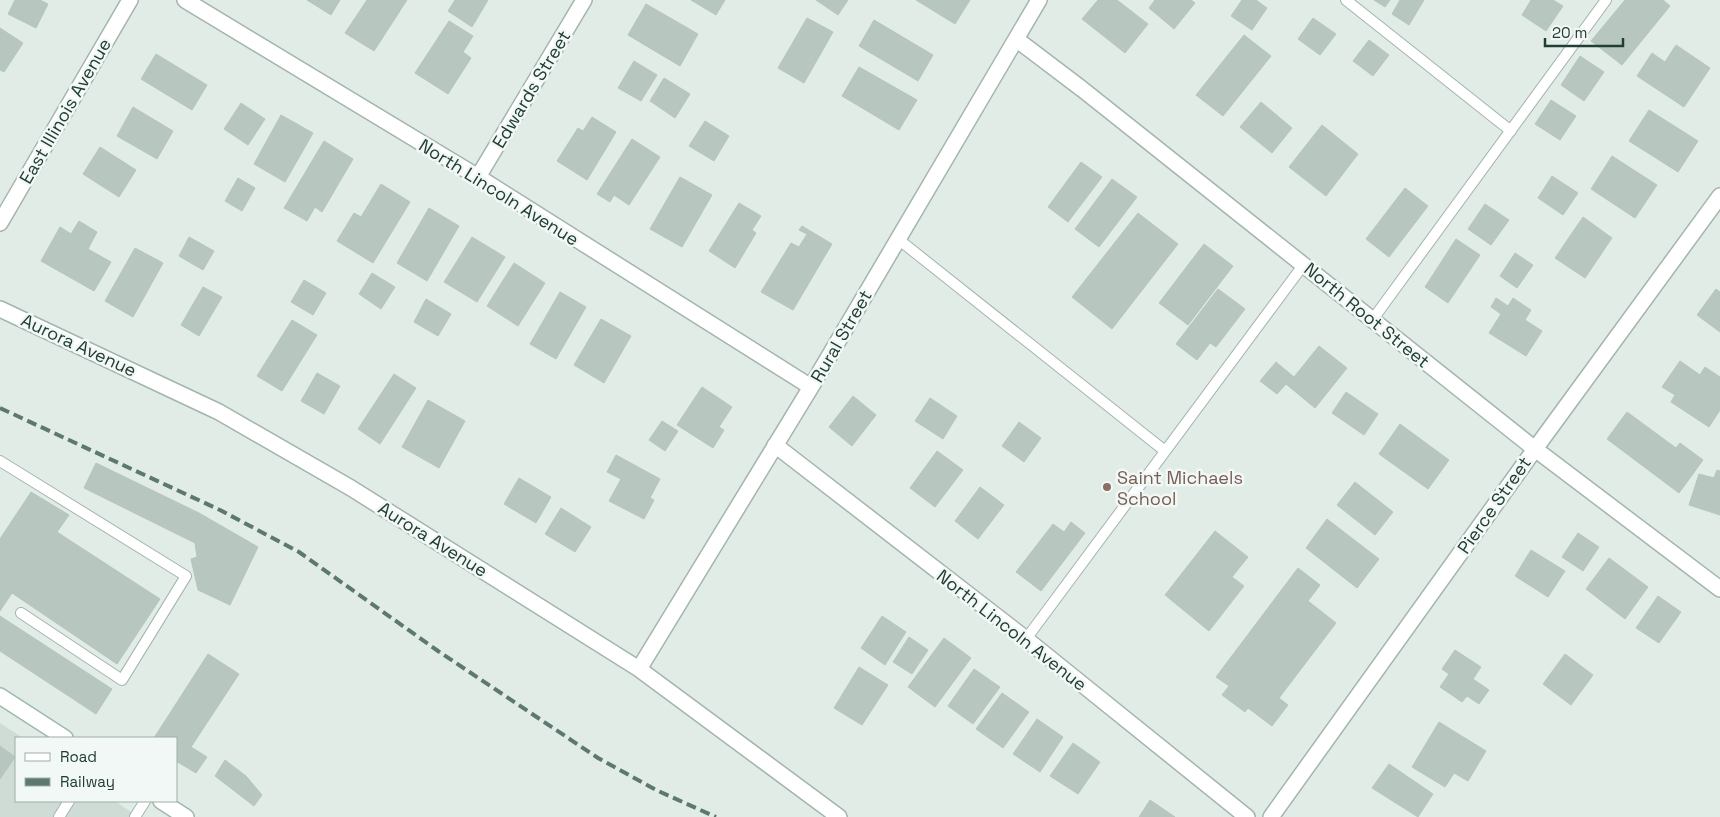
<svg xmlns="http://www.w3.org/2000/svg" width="1720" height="817" font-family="'Space Grotesk',sans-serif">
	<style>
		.built { fill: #cfdcd6 }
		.building { fill: #b7c7c0; stroke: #b4c6be }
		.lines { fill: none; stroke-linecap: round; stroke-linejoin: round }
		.service-casing { stroke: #a4b4ae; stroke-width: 12 }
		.minor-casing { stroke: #a4b4ae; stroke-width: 18 }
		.secondary-casing { stroke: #9fb8af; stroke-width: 18 }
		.service { stroke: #fff; stroke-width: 10 }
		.minor { stroke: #fff; stroke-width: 15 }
		.secondary { stroke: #fff; stroke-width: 15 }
		.rail { stroke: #5c7871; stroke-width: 4; stroke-dasharray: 10 5; stroke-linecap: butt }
		.education-dot { fill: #8d6e63; stroke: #f2f8f5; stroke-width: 2 }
		.labels { text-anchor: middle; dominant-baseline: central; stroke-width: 5; stroke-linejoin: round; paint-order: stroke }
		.street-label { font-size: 18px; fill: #213d35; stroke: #f2f8f5 }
		.education-label { font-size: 18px; fill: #785e54; stroke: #f2f8f5; text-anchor: start }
	</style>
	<rect width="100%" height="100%" fill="#e1ece7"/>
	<!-- built -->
	<path class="built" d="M0,723L23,738H16V801H115L138,817H0Z"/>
	<!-- building -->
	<path class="building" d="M15,0H40L48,4L36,28L8,14Z
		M307,0H340L331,15Z
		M367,0H407L374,51L345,33Z
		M455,0H488L472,27L448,11Z
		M691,0H725L716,15Z
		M816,0H848L838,15Z
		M916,0H970L955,24Z
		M1098,0H1117L1148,24L1125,53L1082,19Z
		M1155,0H1191L1195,3L1174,29L1149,8Z
		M1242,0H1256L1267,8L1252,30L1231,16Z
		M1374,0H1390L1385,7Z
		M1400,0H1424L1409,25L1392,14Z
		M1531,0H1553L1563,6L1546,31L1522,15Z
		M1625,0H1663L1670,6L1622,65L1591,41Z
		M646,4L698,34L680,66L628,35Z
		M807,18L833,32L804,83L778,68Z
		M1313,18L1336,34L1320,55L1298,39Z
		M874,20L933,55L918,81L859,46Z
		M449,21L473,36L463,52L471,58L448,94L415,73Z
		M0,28L23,43L4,72L0,70Z
		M1244,35L1271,56L1223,116L1196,95Z
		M1369,40L1389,55L1373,76L1353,61Z
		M1676,45L1710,68L1684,107L1637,76L1652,53L1665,62Z
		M156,54L207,85L192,110L141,79Z
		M1580,56L1604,72L1584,101L1561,85Z
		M634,61L657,75L641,101L618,88Z
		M859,67L917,100L899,130L842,96Z
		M664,78L690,94L675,118L650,101Z
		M1551,100L1576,116L1560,140L1535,124Z
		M1261,102L1292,128L1272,153L1240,127Z
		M241,103L265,119L248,145L224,129Z
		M133,107L173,131L157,159L117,136Z
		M1649,110L1698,141L1678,172L1629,141Z
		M281,115L313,133L285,182L254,164Z
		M592,117L616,132L587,180L557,161L578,128L583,131Z
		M705,121L729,136L714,161L689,146Z
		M1322,125L1358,154L1326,196L1289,167Z
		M632,139L660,157L629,205L614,195L610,202L597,194Z
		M324,141L353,159L322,212L315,207L307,221L284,208Z
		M100,147L136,170L119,197L83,174Z
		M1612,156L1657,185L1635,218L1591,189Z
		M1081,162L1102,177L1068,222L1048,207Z
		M1552,176L1578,193L1563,215L1538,198Z
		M680,177L712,195L682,247L650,229Z
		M238,178L255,188L242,211L225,201Z
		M1112,179L1137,197L1099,247L1075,229Z
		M381,184L410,202L373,263L337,241L354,213L361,217Z
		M1405,188L1428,206L1389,257L1366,239Z
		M739,203L761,216L752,230L756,233L735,268L709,251Z
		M1485,204L1509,220L1491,245L1468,229Z
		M429,208L459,226L427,281L397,263Z
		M1138,213L1178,244L1112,329L1072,297Z
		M1583,217L1612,238L1585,278L1555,258Z
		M79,221L97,232L88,249L111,262L94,291L41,261L60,227L71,234Z
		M802,226L832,244L793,310L761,292L791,243L799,247L807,234L799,230Z
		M189,237L214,251L203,270L179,256Z
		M472,237L505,257L477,302L444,282Z
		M1456,239L1480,255L1448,303L1425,287Z
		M1204,244L1233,266L1188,325L1159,303Z
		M135,248L163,263L133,317L105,301Z
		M1515,253L1533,265L1517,288L1500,276Z
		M514,263L545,283L518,326L487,306Z
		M372,273L395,287L381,309L359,294Z
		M304,280L326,293L313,315L291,302Z
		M203,287L222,297L199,336L181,325Z
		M1218,289L1245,309L1216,347L1210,343L1197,360L1176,344Z
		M1716,289L1720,292V332L1697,315Z
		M560,292L586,307L556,359L530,344Z
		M1496,298L1508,306L1513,298L1531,310L1525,320L1542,331L1526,356L1489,333L1501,314L1491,307Z
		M426,299L451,314L438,336L414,322Z
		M601,319L631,336L604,383L574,365Z
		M292,320L317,335L282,391L257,376Z
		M1319,346L1347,368L1315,408L1286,384L1277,394L1260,381L1276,362L1294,377Z
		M1680,361L1700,375L1705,367L1720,377V410L1709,427L1671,402L1675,395L1662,387Z
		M317,373L340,386L324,414L301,401Z
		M394,374L416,388L380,444L358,429Z
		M702,387L732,407L719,427L724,430L713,448L677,425Z
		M1346,392L1378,414L1364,435L1332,413Z
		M853,396L876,415L852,446L829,427Z
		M930,398L957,416L943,439L915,421Z
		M428,400L465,421L439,468L402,447Z
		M1627,412L1676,448L1680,443L1703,460L1679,493L1607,439Z
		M662,421L678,431L665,451L649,440Z
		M1019,422L1041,438L1024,462L1002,446Z
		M1400,424L1449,460L1428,489L1379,454Z
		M937,451L963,470L935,507L910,488Z
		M616,455L660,479L650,498L654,500L644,519L609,501L621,479L607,472Z
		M96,463L199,513L258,547L230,605L198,590L191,559L197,557L195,543L84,488Z
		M1717,470L1720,471V515L1689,505L1699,474L1714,478Z
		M519,478L551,497L536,523L504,504Z
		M1355,482L1393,512L1375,535L1337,505Z
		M980,487L1004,505L978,539L955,521Z
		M31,492L69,515L57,532L160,599L117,664L12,593L0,611V539Z
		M561,508L591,527L575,552L545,534Z
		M1327,519L1379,559L1357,588L1306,548Z
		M1071,522L1085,533L1041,591L1016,572L1053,524L1064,532Z
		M1215,531L1248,557L1232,577L1244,586L1209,631L1165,595Z
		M1578,533L1599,547L1583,571L1562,557Z
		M1531,550L1565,571L1548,597L1515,576Z
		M1609,558L1648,587L1625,619L1586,589Z
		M1298,568L1320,585L1308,601L1336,623L1279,698L1288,705L1272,726L1248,708L1245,712L1222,695L1229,686L1216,677Z
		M1658,596L1681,612L1659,643L1636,628Z
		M0,616L112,689L96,714L0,651Z
		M882,616L906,632L885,665L861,648Z
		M909,637L928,650L912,674L893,662Z
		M944,638L971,658L935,707L908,687Z
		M1455,650L1481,667L1473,679L1489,690L1479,704L1467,696L1462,702L1440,687L1449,674L1442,669Z
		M208,654L239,674L191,747L207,757L196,773L176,761V738H154Z
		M1565,654L1593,675L1571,705L1543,684Z
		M859,667L888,685L862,725L834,708Z
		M974,669L1000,687L973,724L948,706Z
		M1002,693L1029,712L1003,748L976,729Z
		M1037,719L1063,737L1040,772L1013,754Z
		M1439,722L1486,751L1468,781L1454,773L1445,787L1412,767Z
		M1073,743L1100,762L1078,794L1050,776Z
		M0,746L15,757L0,779Z
		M225,760L246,776L262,795L254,806L215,776Z
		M1389,764L1433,794L1418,817L1372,788Z
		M1150,800L1175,817H1139Z"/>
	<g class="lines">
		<defs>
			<path id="service" d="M1346,0L1511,131
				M898,239L1165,451
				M1373,319L1606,0
				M0,461L186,576L122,680L21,613
				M1026,639L1304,264
				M59,817L69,801
				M135,817L145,801"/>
			<path id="minor" d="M185,0L478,177L811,387
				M1016,39L1082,89L1535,449L1720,589
				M478,177L584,0
				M0,223L130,0
				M0,309L219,412L351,488L639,669L839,817
				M775,445L1026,639L1247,817
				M639,669L811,387L1039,0
				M1271,817L1535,449L1720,196"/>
			<path id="secondary" d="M0,696L65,738
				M161,801L186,817"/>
		</defs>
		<!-- service casing -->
		<use href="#service" class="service-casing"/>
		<!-- minor casing -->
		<use href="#minor" class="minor-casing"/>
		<!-- secondary casing -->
		<use href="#secondary" class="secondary-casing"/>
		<!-- service -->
		<use href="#service" class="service"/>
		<!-- minor -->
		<use href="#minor" class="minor"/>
		<!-- secondary -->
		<use href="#secondary" class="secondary"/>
		<!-- rail -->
		<path class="rail" d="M0,408L220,510L299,552L438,651L598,758L656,790L716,817"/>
	</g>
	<!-- markers -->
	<circle class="education-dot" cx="1107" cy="487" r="5"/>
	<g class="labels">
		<!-- street labels -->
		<g class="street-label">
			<text transform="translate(531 89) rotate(-59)">Edwards Street</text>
			<text transform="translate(65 111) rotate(-60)">East Illinois Avenue</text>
			<text transform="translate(499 192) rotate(32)">North Lincoln Avenue</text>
			<text transform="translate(1367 315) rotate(39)">North Root Street</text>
			<text transform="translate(841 336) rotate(-60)">Rural Street</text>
			<text transform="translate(79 345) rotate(25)">Aurora Avenue</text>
			<text transform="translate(1494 505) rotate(-55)">Pierce Street</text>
			<text transform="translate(433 539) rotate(32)">Aurora Avenue</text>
			<text transform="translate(1012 630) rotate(38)">North Lincoln Avenue</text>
		</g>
		<!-- education labels -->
		<g class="education-label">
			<text x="1117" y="477">Saint Michaels<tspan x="1117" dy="21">School</tspan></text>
		</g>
	</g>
	<!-- legend -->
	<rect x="15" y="737" width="162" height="65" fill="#f2f8f5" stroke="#9eada8"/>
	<rect x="25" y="753" width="25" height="8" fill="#ffffff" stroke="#9eada8"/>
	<text x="60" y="762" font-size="15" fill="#213d35">Road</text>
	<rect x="25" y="778" width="25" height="8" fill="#5c7871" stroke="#9eada8"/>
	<text x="60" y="787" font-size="15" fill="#213d35">Railway</text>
	<!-- scale -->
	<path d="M1545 38v8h78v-8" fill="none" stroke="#213d35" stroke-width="2.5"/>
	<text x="1552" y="38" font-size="15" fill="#213d35" stroke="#f2f8f5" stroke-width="4" paint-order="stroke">20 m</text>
</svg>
